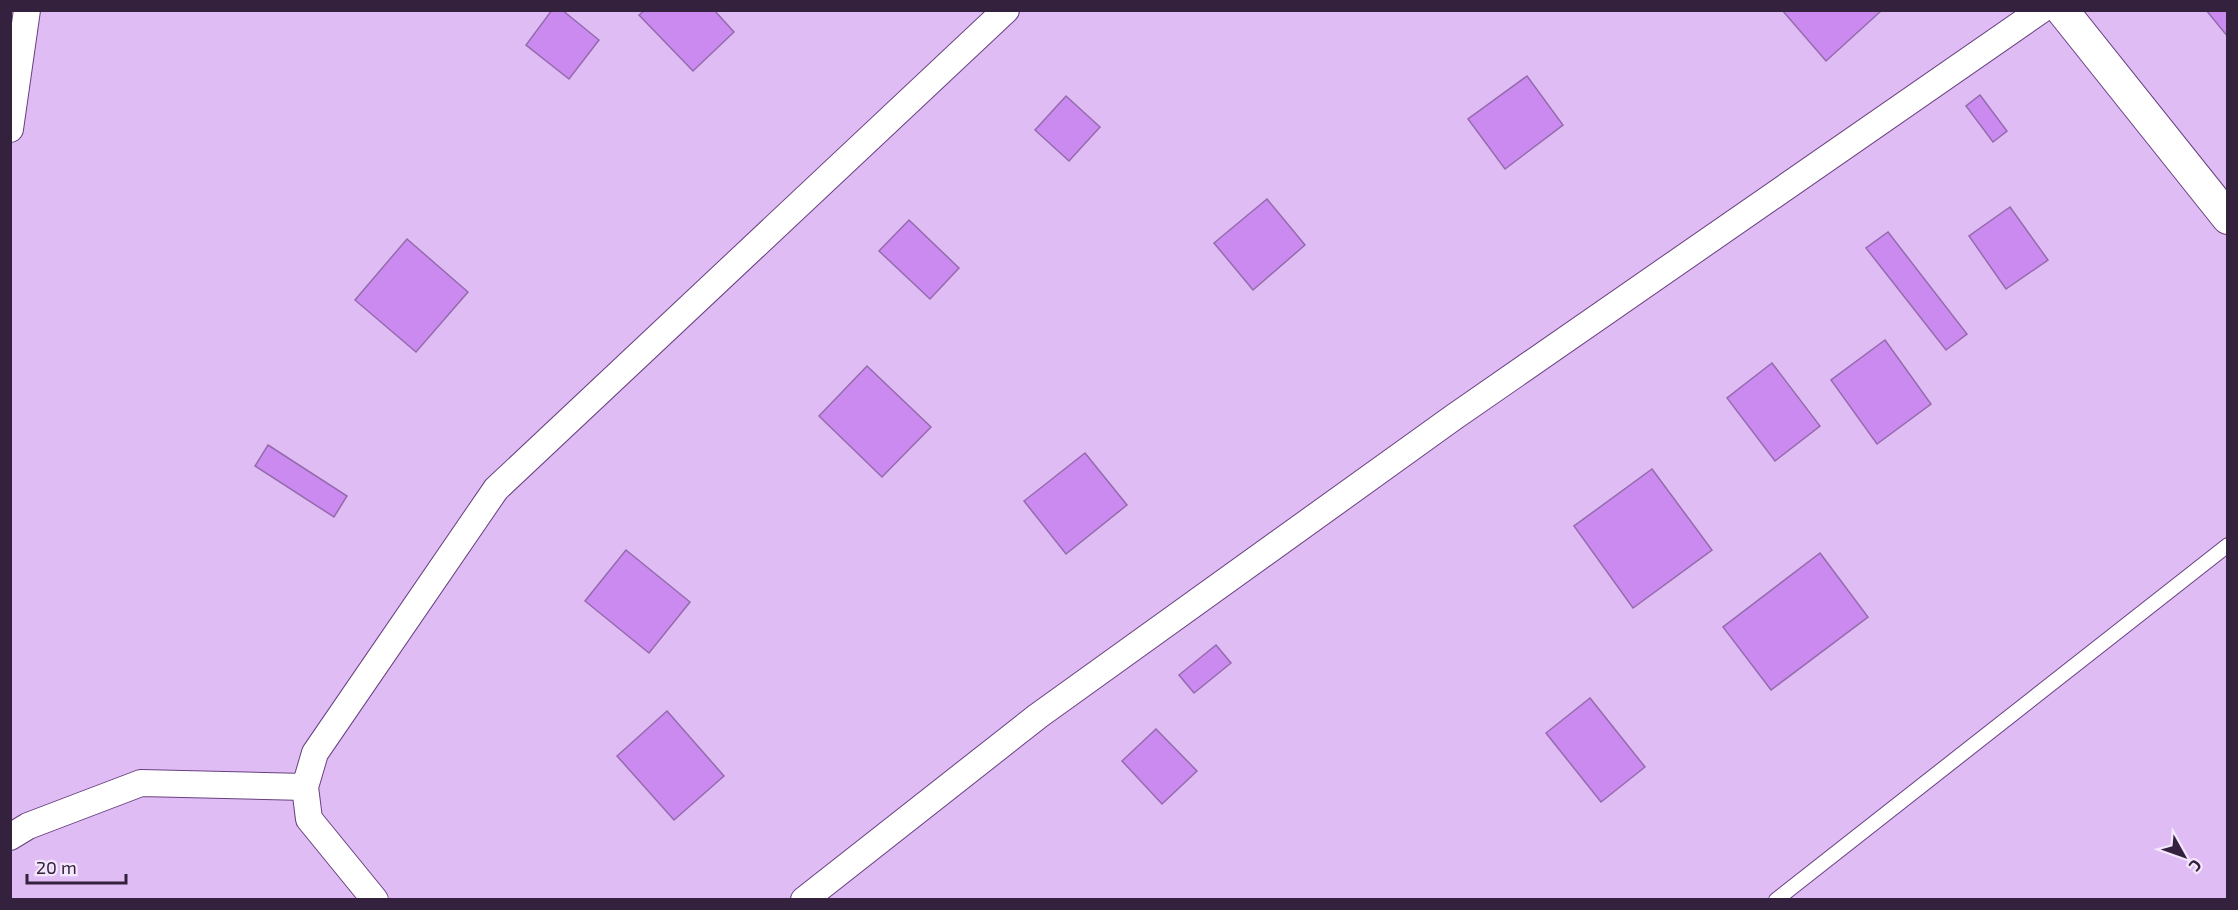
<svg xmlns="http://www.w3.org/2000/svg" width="2238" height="910" font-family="'Exo 2',sans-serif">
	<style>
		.building { fill: #cb8af0; stroke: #946bad; stroke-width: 1.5 }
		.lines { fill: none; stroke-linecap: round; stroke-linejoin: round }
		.service-casing { stroke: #68407f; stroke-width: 16 }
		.minor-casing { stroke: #68407f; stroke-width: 28 }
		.tertiary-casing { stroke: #68407f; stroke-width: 34 }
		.service { stroke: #fff; stroke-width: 14 }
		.minor { stroke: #fff; stroke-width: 26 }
		.tertiary { stroke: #fff; stroke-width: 32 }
	</style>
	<rect width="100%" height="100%" fill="#e0bcf5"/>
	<!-- building -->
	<path class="building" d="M552,10H562L599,40L569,79L526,45Z
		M645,10H714L734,32L693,71L639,15Z
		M1782,10H1881V11L1826,61Z
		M2206,10H2228V37Z
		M1527,76L1563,125L1505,169L1468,119Z
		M1980,95L2007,131L1993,142L1966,106Z
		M1066,96L1100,127L1069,161L1035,130Z
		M1267,199L1305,245L1253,290L1214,243Z
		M2010,207L2048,260L2006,289L1969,236Z
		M909,220L959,268L930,299L879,251Z
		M1888,232L1967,334L1946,350L1866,248Z
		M407,239L468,292L416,352L355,300Z
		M1885,340L1931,404L1877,444L1831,380Z
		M1772,363L1820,426L1775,461L1727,398Z
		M867,366L931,427L882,477L819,416Z
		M268,445L347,496L334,517L255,466Z
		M1085,453L1127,505L1066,554L1024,501Z
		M1652,469L1712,550L1633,608L1574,526Z
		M626,550L690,602L649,653L585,601Z
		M1820,553L1868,617L1771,690L1723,627Z
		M1216,645L1231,663L1194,693L1179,675Z
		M1590,698L1645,767L1601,802L1546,733Z
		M667,711L724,776L674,820L617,756Z
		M1156,729L1197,771L1162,804L1122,761Z"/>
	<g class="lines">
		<defs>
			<path id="service" d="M1776,900L2228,545"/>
			<path id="minor" d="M10,129L27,10
				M10,837L28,826L141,783L305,787
				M375,900L309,819L305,787L315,753L496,489L1006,10
				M804,900L1038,716L1454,417L2041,10"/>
			<path id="tertiary" d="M2062,10L2228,218"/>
		</defs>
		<!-- service casing -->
		<use href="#service" class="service-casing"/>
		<!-- minor casing -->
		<use href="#minor" class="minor-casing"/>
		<!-- tertiary casing -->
		<use href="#tertiary" class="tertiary-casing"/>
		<!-- service -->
		<use href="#service" class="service"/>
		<!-- minor -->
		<use href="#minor" class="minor"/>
		<!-- tertiary -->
		<use href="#tertiary" class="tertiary"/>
	</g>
	<!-- border -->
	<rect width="2238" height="910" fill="none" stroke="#33213d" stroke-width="24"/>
	<!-- north arrow -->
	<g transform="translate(2184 856) rotate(130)" stroke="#f4e7fd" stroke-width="4.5" paint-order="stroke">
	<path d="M0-4.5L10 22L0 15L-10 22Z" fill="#33213d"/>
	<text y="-9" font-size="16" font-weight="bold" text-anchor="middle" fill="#33213d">С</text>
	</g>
	<!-- scale -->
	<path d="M27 874v9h99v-9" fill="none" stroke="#33213d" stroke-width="3"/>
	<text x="36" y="874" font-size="18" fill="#33213d" stroke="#f4e7fd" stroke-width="4.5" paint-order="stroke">20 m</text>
</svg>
